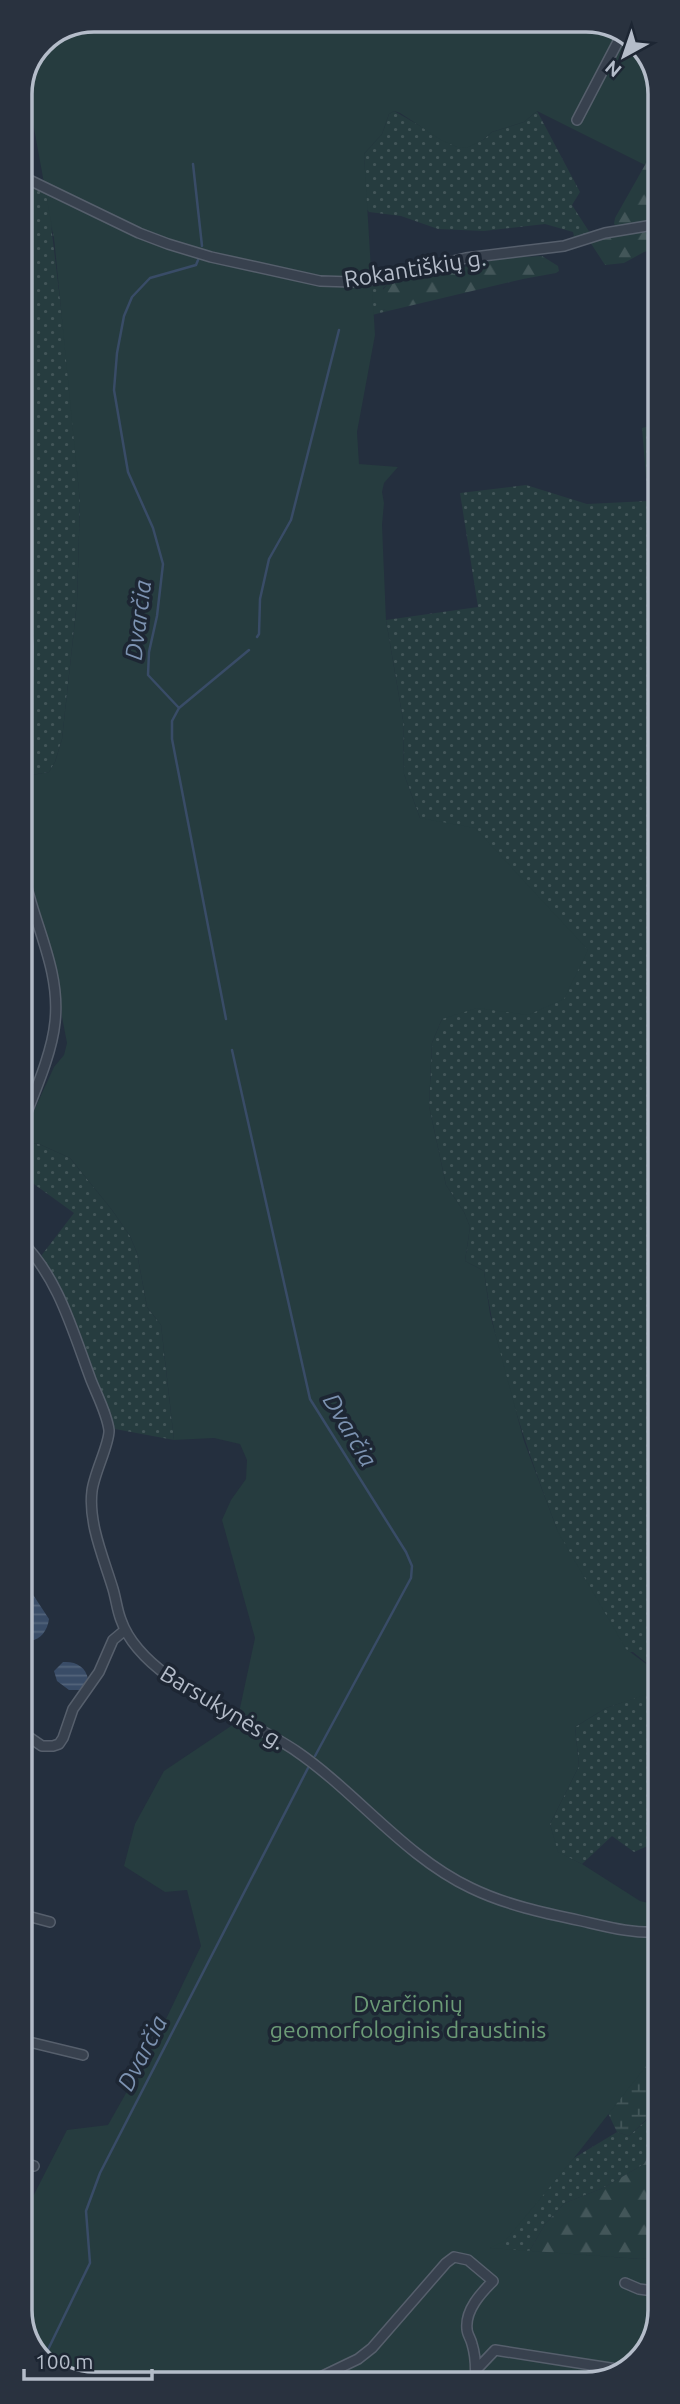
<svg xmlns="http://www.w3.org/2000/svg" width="680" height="2404" font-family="Ubuntu,sans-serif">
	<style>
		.grass { fill: url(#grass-dots) }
		.forest { fill: url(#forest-firs) }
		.wetland { fill: url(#wetland-marsh) }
		.green { fill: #263c3f }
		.water { fill: url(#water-rules) }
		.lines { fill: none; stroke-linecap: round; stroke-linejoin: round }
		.stream { stroke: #394c67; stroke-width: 2.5 }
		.minor-casing { stroke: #565f6c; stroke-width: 12 }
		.minor { stroke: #38414e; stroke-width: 9 }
		.labels { text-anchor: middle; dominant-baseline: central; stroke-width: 7; stroke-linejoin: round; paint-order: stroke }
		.street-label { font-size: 23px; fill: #b4bcc9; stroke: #1d2633 }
		.park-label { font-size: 23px; fill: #6b9a76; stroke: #1d2633 }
		.water-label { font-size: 24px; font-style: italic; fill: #7c92b1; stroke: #1d2633 }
		.rim { fill: none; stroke: #b4bcc9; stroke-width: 3.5 }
	</style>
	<defs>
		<pattern id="grass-dots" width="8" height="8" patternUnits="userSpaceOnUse" patternTransform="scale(1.75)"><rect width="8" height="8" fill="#263c3f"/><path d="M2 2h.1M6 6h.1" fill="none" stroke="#435659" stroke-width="1.8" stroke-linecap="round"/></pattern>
		<pattern id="forest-firs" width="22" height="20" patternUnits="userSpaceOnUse" patternTransform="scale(1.75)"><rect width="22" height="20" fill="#263c3f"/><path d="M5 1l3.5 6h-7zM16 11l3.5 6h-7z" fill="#435659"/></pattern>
		<pattern id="wetland-marsh" width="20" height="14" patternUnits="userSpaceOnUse" patternTransform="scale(1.75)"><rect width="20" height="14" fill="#263c3f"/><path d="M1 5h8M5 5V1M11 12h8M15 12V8" fill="none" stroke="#435659"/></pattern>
		<pattern id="water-rules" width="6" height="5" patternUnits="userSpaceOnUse" patternTransform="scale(1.75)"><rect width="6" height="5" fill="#394c67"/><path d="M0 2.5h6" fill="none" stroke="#53647b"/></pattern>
	</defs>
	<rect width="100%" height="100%" fill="#242f3e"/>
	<!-- grass -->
	<path class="grass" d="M394,111L457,147L483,140L492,132L524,122L537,111L580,192L572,205L590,233L570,238L574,236L573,232L545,224L484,231L438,229L401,216L369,212L366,208L364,154L382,134L389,114Z
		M19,178L350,288L387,285L383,288V309L388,311L368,316L237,850L558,1532C526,1447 496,1361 484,1271L465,1261L470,1227L464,1212L446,1185L429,1106L432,1043L442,1019L420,818L404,774L403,720L386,620L478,607L460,493L526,485L587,504L648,501L642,428L659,424L660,1576L648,1583L660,1606V1674L633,1652L589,1655L157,668L51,225L70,382L80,502L77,602L62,739L55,762L49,772L32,775L25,802L28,845L20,840Z
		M20,1141L39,1144L70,1158L112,1210L130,1236L137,1253L147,1307L161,1325L174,1440L115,1429L52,1273L41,1256L74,1213L20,1174Z
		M660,1689V1836L650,1845L634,1852L612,1836L582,1864L557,1852L550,1824L579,1766L575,1727L606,1708Z
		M661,2112V2131L644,2164L603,2188L565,2203L545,2224L529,2252L489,2249L574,2158L617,2132L629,2136L652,2115Z"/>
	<!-- forest -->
	<path class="forest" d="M659,112V219L618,227L614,224L615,218L645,165Z
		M659,227V247L644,252L624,263L605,265L590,242L605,236Z
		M542,256L558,266L559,271L556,273L523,279L388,311L383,309L379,303L380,293L387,285L503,258Z
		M661,2131V2258L641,2259L529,2252L545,2224L565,2203L603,2188L644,2164Z"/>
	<!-- wetland -->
	<path class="wetland" d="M661,2010V2112L651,2115L629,2136L617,2132L596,2088Z"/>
	<!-- green -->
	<path class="green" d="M93,19L596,20L636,38L659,78V112L645,165L537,111L524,122L492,132L483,140L466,148L457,147L441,140L400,113L394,111L389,114L382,134L364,154L375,335L357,432L359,464L398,467L384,483L382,492L384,503L382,525L386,620L403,720L404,774L420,818L475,828L588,950L564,999L528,1015L477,1008L442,1019L432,1043L429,1106L446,1185L464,1212L470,1227L465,1261L484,1271L490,1314L524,1441L558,1532L626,1649L660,1674V1690L606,1708L575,1727L579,1766L550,1824L558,1852L582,1864L640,1901L653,1904L660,1901L661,2047L574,2158L506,2240L490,2248L641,2259L661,2258V2311L645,2356L602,2383L84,2384L44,2366L21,2326V2220L67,2130L108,2125L155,2042L201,1946L187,1890L165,1892L124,1866L135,1824L164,1771L237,1722L255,1638L222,1520L231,1500L246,1479L247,1460L240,1444L214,1438L174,1440L161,1325L147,1307L137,1253L130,1236L112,1210L70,1158L39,1144L20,1141L54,1067L64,1055L67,1043L62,1017L59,980L35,896L30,865L25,802L28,779L32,775L49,772L55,762L62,739L77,602L80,502L54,238L25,79L41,41Z"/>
	<!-- water -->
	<path class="water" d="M20,1580L26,1584L49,1619C47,1635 34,1647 20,1636Z
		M63,1662C76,1661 86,1667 88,1679L80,1690H69L57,1681L54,1671Z"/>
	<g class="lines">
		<!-- stream -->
		<path class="stream" d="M193,164L202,246
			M198,260L196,265L150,278L132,297L124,316L117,353L114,390L128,472L153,528L163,564L157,616L149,652L148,675L179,708L172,721V739L226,1019
			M257,637L259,634L260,599L269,559L291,520L339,330
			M179,708L249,650
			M232,1050L310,1399L406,1552L412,1566L411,1578L315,1756
			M42,2362L90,2263L86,2211L100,2173L308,1768"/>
		<defs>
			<path id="minor" d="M577,120L623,32
				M19,175L139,233L168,244L211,257L320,281L352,282L378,279L466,258L564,246L605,233L659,224
				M20,564L28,646L26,733L20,802
				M20,837C21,848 21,859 23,870C32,921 61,968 55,1022C52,1055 32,1098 20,1130
				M20,1240C58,1276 73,1332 91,1380C97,1395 107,1414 109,1430C110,1443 94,1473 92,1491C88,1523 104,1559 113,1589C116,1599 117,1610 121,1620C142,1681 245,1716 296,1751C356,1792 405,1857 471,1888C506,1905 544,1913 582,1921C608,1927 634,1934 660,1932
				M20,1731L42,1746H53L59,1744L63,1738L73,1709L99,1672L113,1640L125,1630
				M20,1914L50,1922
				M21,2040L83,2055
				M21,2162L34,2166
				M625,2283L639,2289L661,2292
				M476,2370L495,2350L623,2370
				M306,2384L358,2359L372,2348L446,2263L454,2257L468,2260L493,2281C481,2293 465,2310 467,2329C467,2334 471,2339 472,2344C476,2357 476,2371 475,2383"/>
		</defs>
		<!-- minor casing -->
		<use href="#minor" class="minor-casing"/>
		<!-- minor -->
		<use href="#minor" class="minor"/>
	</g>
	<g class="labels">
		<!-- street labels -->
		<g class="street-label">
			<text transform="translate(415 268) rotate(-9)">Rokantiškių g.</text>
			<text transform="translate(223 1707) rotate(31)">Barsukynės g.</text>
		</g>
		<!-- park labels -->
		<g class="park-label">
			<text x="408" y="2003">Dvarčionių<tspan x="408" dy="26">geomorfologinis draustinis</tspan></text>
		</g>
		<!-- water labels -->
		<g class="water-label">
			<text transform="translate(138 620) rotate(-83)">Dvarčia</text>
			<text transform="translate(350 1430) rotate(59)">Dvarčia</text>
			<text transform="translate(142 2053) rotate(-63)">Dvarčia</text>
		</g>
	</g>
	<!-- crop -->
	<path d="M0 0H680V2404H0ZM94 32H586A62 62 0 0 1 648 94V2310A62 62 0 0 1 586 2372H94A62 62 0 0 1 32 2310V94A62 62 0 0 1 94 32Z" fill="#29323f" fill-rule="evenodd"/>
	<path class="rim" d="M94 32H586A62 62 0 0 1 648 94V2310A62 62 0 0 1 586 2372H94A62 62 0 0 1 32 2310V94A62 62 0 0 1 94 32Z"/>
	<!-- north arrow -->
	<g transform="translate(624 56) rotate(220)" stroke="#1d2633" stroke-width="5" paint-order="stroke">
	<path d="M0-5L12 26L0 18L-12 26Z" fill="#b4bcc9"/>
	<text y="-10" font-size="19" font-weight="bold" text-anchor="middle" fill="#b4bcc9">N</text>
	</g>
	<!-- scale -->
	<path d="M24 2369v10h128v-10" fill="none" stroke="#b4bcc9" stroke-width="3.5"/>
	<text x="35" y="2369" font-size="21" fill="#b4bcc9" stroke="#1d2633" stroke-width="5" paint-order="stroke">100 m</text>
</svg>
